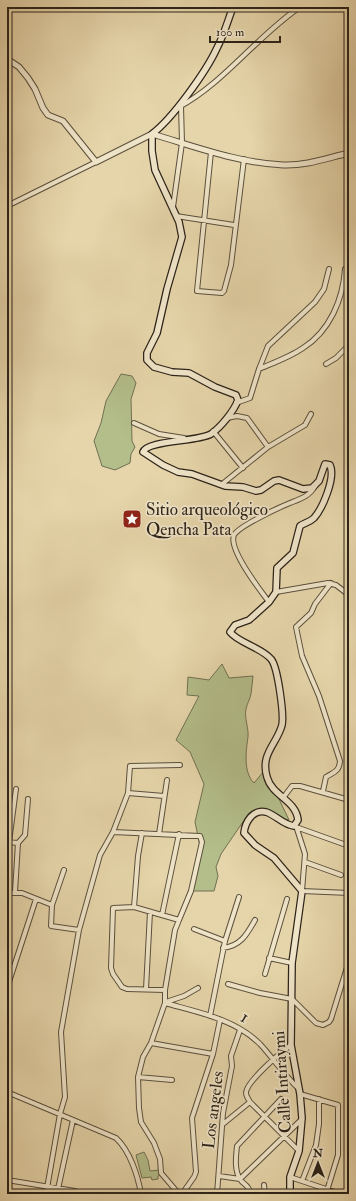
<svg xmlns="http://www.w3.org/2000/svg" width="356" height="1201" font-family="'IM FELL Double Pica',serif">
	<style>
		.green { fill: #b3be8a; stroke: #707052 }
		.lines { fill: none; stroke-linecap: round; stroke-linejoin: round }
		.minor-casing { stroke: #5a503d; stroke-width: 6 }
		.tertiary-casing { stroke: #5a503d; stroke-width: 7 }
		.secondary-casing { stroke: #2c2319; stroke-width: 8 }
		.minor { stroke: #efe4c8; stroke-width: 4 }
		.tertiary { stroke: #efe4c8; stroke-width: 5 }
		.secondary { stroke: #efe4c8; stroke-width: 5.5 }
		.labels { text-anchor: middle; dominant-baseline: central; stroke-width: 3.5; stroke-linejoin: round; paint-order: stroke }
		.poi-label { font-size: 17px; fill: #2c2319; stroke: #efe4c8; text-anchor: start }
		.street-label { font-size: 17px; fill: #2c2319; stroke: #efe4c8 }
	</style>
	<rect width="100%" height="100%" fill="#e6d5aa"/>
	<filter id="stains"><feTurbulence type="fractalNoise" baseFrequency=".005" numOctaves="4"/><feColorMatrix values="0 0 0 0 .2 0 0 0 0 .09 0 0 0 0 .02 0 0 0 .5 -.17"/></filter>
	<radialGradient id="worn" r=".72"><stop offset=".6" stop-color="#630" stop-opacity="0"/><stop offset="1" stop-color="#630" stop-opacity=".3"/></radialGradient>
	<!-- green -->
	<path class="green" d="M121,374L132,376L136,383L131,399L132,441L135,447L131,454L130,463L115,470L102,466L94,441L101,423L106,401Z
		M222,664L229,678L253,676C252,682 252,688 251,694C250,699 247,704 246,709C244,718 249,728 248,737C246,751 243,772 254,783L264,771L266,784L279,799L289,820L283,819L264,809L249,813L221,854L216,867L218,876L214,891H191L200,846L195,822L204,784L190,752L176,740L199,696L187,695L188,677L209,680Z
		M144,1152L148,1160L150,1171L160,1170V1175L158,1176V1179L152,1180L151,1177L142,1178L136,1155Z"/>
	<g class="lines">
		<defs>
			<path id="minor" d="M179,107C223,84 258,35 300,7
				M211,152L197,291L222,293L224,291L231,265L244,159
				M7,206L96,162
				M173,207L182,143L181,106
				M176,216L234,225
				M326,364L336,358L349,345
				M259,369C273,363 290,357 303,348C330,331 343,299 345,269
				M236,403L250,398L259,369L268,346L315,302L324,289L329,269
				M227,418L237,416L247,418L268,447
				M134,423L159,434L184,438
				M213,431L243,468
				M221,485L268,447L305,425L311,414
				M276,592L328,583L336,585L349,595
				M269,602C260,590 228,549 234,535C239,526 280,507 290,503C300,499 310,496 315,486
				M323,791L326,777C334,772 339,772 340,761L319,696L302,656L296,627L311,613L315,604L331,583
				M128,793L164,796
				M283,798L292,786H300L349,800
				M296,827L349,846
				M297,829L305,854L302,891L349,893
				M113,832L200,836L202,842L191,891L179,920
				M159,834L167,780
				M7,842L18,843L15,892
				M9,842L16,789
				M18,843L25,835L28,799
				M305,862L341,875
				M8,893H22L52,905L51,926L79,930
				M52,905L64,870
				M134,907L138,856L142,833
				M162,915L179,834
				M194,929L225,941
				M223,948C241,946 247,934 255,920
				M269,958L292,963
				M265,974L287,899
				M228,984L260,993L292,999L316,1023L323,1025L329,1022L331,1019L349,961
				M7,988L36,899
				M146,989L150,912
				M165,990L127,989L122,987L113,974L111,968L113,908L134,907L179,920L175,930L165,990V1003L151,1043L143,1057L138,1077L139,1108L141,1122L154,1143L160,1159L161,1173L179,1194
				M166,1002L184,996L198,988
				M165,1003C197,1012 235,1019 260,1044C273,1058 284,1075 298,1088
				M210,1016L225,941L239,897
				M151,1043L213,1054
				M291,1045C281,1052 246,1082 246,1093C246,1096 249,1100 250,1102L299,1151
				M138,1077L172,1080
				M7,1092L116,1138C130,1151 138,1176 141,1194
				M300,1094L338,1105V1155L326,1194
				M223,1124L250,1102
				M219,1176L240,1179L302,1119
				M290,1177L302,1181L316,1145L319,1124V1099
				M7,1180L75,1191
				M302,1181L341,1194
				M264,1185L265,1194
				M58,1189L73,1120
				M46,1194L60,1114L65,1097L61,1032L79,930L100,855L113,832L128,793L130,766L180,765
				M182,1194L194,1177L196,1172L192,1118L213,1054L220,1020
				M217,1194L223,1113L232,1066L231,1056L240,1030
				M251,1194C247,1182 244,1186 240,1179C234,1170 236,1156 237,1146L281,1099"/>
			<path id="tertiary" d="M7,59L19,67L28,78L35,89L43,108L48,115L63,121L96,162L152,134C194,146 238,163 283,165C306,166 327,158 349,153"/>
			<path id="secondary" d="M233,7C228,20 224,35 217,48C206,72 172,119 152,134V151L155,170L179,222L182,237L167,289L157,333L147,353V360L154,367L172,372L189,373L215,387L236,395L238,400C234,411 221,427 211,434C198,442 147,440 143,452L163,465L178,472L192,474L225,486L243,487L256,491L261,490L274,481L279,480L303,489L312,488L319,481L325,464L330,465C336,478 322,509 314,518C310,522 304,523 300,526L293,553L277,568L276,592L269,602L249,620L235,625L230,632C237,642 262,648 271,659C278,667 284,715 282,725C277,744 260,754 267,777C272,796 296,800 298,820L294,826C283,825 276,815 266,812C253,809 245,822 244,833L255,845L274,858L302,891L292,963L291,1045L300,1094L302,1118L299,1151L290,1177V1194"/>
		</defs>
		<!-- minor casing -->
		<use href="#minor" class="minor-casing"/>
		<!-- tertiary casing -->
		<use href="#tertiary" class="tertiary-casing"/>
		<!-- secondary casing -->
		<use href="#secondary" class="secondary-casing"/>
		<!-- minor -->
		<use href="#minor" class="minor"/>
		<!-- tertiary -->
		<use href="#tertiary" class="tertiary"/>
		<!-- secondary -->
		<use href="#secondary" class="secondary"/>
	</g>
	<!-- icons -->
	<defs>
		<symbol id="sight-square" viewBox="-11 -11 22 22"><rect x="-9" y="-9" width="18" height="18" rx="4" fill="#8f2418" stroke="#efe4c8"/><path d="M0-6L1.8-2.2L6-1.7L2.9 1.2L3.7 5.4L0 3.3L-3.7 5.4L-2.9 1.2L-6-1.7L-1.8-2.2Z" fill="#fff"/></symbol>
	</defs>
	<g fill-rule="evenodd">
		<use href="#sight-square" x="121" y="508" width="22" height="22"/>
	</g>
	<g class="labels">
		<!-- poi labels -->
		<g class="poi-label">
			<text x="146" y="509">Sitio arqueológico<tspan x="146" dy="20">Qencha Pata</tspan></text>
		</g>
		<!-- street labels -->
		<g class="street-label">
			<text transform="translate(245 1017) rotate(30)">1</text>
			<text transform="translate(282 1082) rotate(-94)">Calle Intiraymi</text>
			<text transform="translate(213 1110) rotate(-83)">Los angeles</text>
		</g>
	</g>
	<!-- margin -->
	<rect width="356" height="1201" fill="none" stroke="#e6d5aa" stroke-width="24"/>
	<rect x="8" y="8" width="340" height="1185" fill="none" stroke="#2c2319" stroke-width="2"/>
	<rect x="12" y="12" width="332" height="1177" fill="none" stroke="#2c2319"/>
	<!-- north arrow -->
	<g transform="translate(318 1163)" stroke="#efe4c8" stroke-width="3" paint-order="stroke">
	<path d="M0-3L7 15L0 10L-7 15Z" fill="#2c2319"/>
	<text y="-6" font-size="11" font-weight="bold" text-anchor="middle" fill="#2c2319">N</text>
	</g>
	<!-- scale -->
	<path d="M210 36v6h70v-6" fill="none" stroke="#2c2319" stroke-width="2"/>
	<text x="216" y="36" font-size="12" fill="#2c2319" stroke="#efe4c8" stroke-width="3" paint-order="stroke">100 m</text>
	<rect width="100%" height="100%" filter="url(#stains)"/>
	<rect width="100%" height="100%" fill="url(#worn)"/>
</svg>
